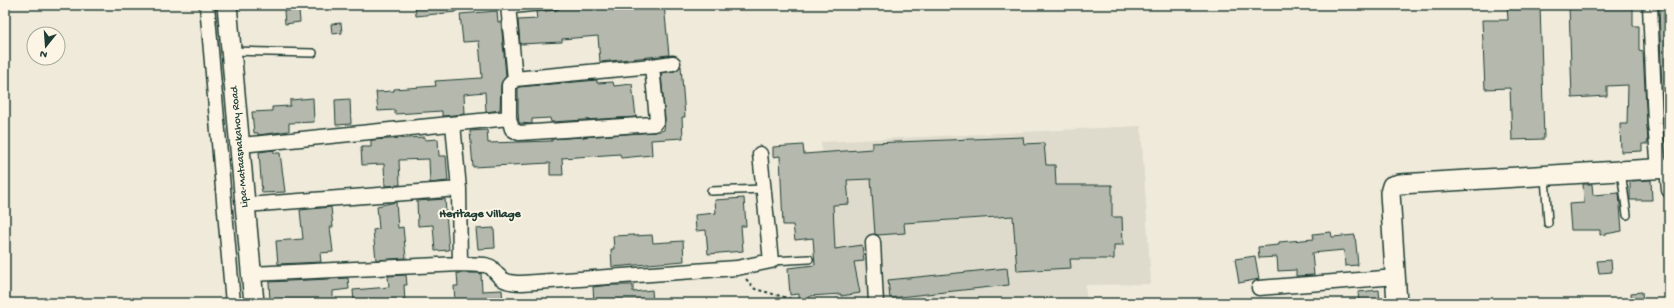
<svg xmlns="http://www.w3.org/2000/svg" width="1674" height="308" font-family="'Gochi Hand',sans-serif">
	<style>
		.built { fill: #dedbcc }
		.building { fill: #b5b9ad; stroke: #1f3d34 }
		.lines { fill: none; stroke-linecap: round; stroke-linejoin: round }
		.lane-casing { stroke: #1f3d34; stroke-width: 10 }
		.street-casing { stroke: #1f3d34; stroke-width: 17 }
		.secondary-casing { stroke: #1f3d34; stroke-width: 22 }
		.path { stroke: #1f3d34; stroke-width: 2; stroke-dasharray: 3 3; stroke-linecap: butt }
		.lane { stroke: #fcf5e5; stroke-width: 7 }
		.street { stroke: #fcf5e5; stroke-width: 14 }
		.secondary { stroke: #fcf5e5; stroke-width: 19 }
		.labels { text-anchor: middle; dominant-baseline: central; stroke-width: 4; stroke-linejoin: round; paint-order: stroke }
		.street-label { font-size: 11px; fill: #1f3d34; stroke: #fcf5e5 }
		.neighbourhood-label { font-size: 12px; font-weight: bold; fill: #1f3d34; stroke: #fcf5e5 }
	</style>
	<rect width="100%" height="100%" fill="#efeada"/>
	<filter id="ink" filterUnits="userSpaceOnUse"><feTurbulence type="fractalNoise" baseFrequency=".025" numOctaves="2"/><feDisplacementMap in="SourceGraphic" scale="8" xChannelSelector="R" yChannelSelector="G"/><feConvolveMatrix kernelMatrix="1 2 1 2 8 2 1 2 1" color-interpolation-filters="sRGB"/></filter>
	<g filter="url(#ink)">
		<!-- built -->
		<path class="built" d="M1141,126L1151,284L1085,285L1087,303H836L821,142Z"/>
		<!-- building -->
		<path class="building" d="M415,5H456V12L416,16Z
			M569,5H595V9L633,5H664L669,55L600,62L598,36L562,39V42L520,44L518,20L537,19L536,12L557,10L561,7L569,6Z
			M1507,5H1540L1544,139L1512,140L1510,88L1485,89L1482,20H1508Z
			M1569,5H1633V26H1639V51L1643,52L1648,144H1642V151L1621,152L1620,124H1627L1628,85L1607,86V96L1572,98Z
			M1659,5H1669V143H1665L1663,123Z
			M299,10L300,22L285,24L284,11Z
			M497,11L498,22H501L506,76L501,85L500,110L486,112L485,92L464,94L465,114L442,116V111L395,114V110L378,111L376,92L394,91V89L436,86L435,81L482,78L479,41L463,42L460,14Z
			M341,23L342,33L332,34L331,24Z
			M681,66L685,117H682L683,138L651,140L652,155L621,158L620,154L562,158L563,175H550V163L473,167L470,131L487,130L488,143L552,141V139L655,132L664,130L665,119L661,73L675,71Z
			M597,80V83L613,82L614,86L632,84L636,117L551,122L550,118L532,119V124L519,123L518,112V89L519,87Z
			M313,98L314,122L289,123V131L258,135V133H254L252,112L272,111V107L290,106V100Z
			M350,99L351,124L336,125L335,100Z
			M425,137V140L438,139L439,156H446L448,181L430,183L429,159L399,160L400,185L385,186L384,164L362,165L361,147H371V140Z
			M1023,137L1024,144L1044,143L1046,165H1055L1056,185H1112V217H1122L1123,245H1114V259H1070L1071,268L1017,271L1013,216L904,223L905,233L878,235L875,234L871,179L847,180L849,204L833,205L835,249L862,245L864,261L854,262L860,293L841,296V294L810,296V299L799,300V294L790,295L788,268L815,265L813,238L795,240L793,225H783L780,156L773,157V147L803,145L804,154L872,149V143Z
			M274,150V153H280L285,192L262,193L259,152Z
			M1651,180L1652,200H1630V181Z
			M1583,184H1592L1593,195L1619,193L1622,231L1600,235V230H1571L1569,204L1584,203Z
			M744,198L746,226H741L743,251L708,254L706,230L696,231L695,215L716,213L715,200Z
			M445,199L449,250L435,251L433,225L418,226L417,201Z
			M396,202L398,228L403,227L406,258L376,260L373,230L379,229L377,206Z
			M331,207L333,227H330L333,252L320,253L321,262L278,264L276,241L303,239L300,210Z
			M494,228L495,248L478,249L476,229Z
			M1331,232L1332,237L1355,235L1358,265L1345,266L1344,250L1312,253L1314,275L1296,276V270L1278,271L1277,257L1259,258L1258,247L1279,245V242L1314,239L1313,234Z
			M634,235V236L652,235L653,243L683,241L684,261L612,267L611,249H614L613,236Z
			M1255,256L1259,279L1239,283L1235,259Z
			M1611,260L1612,272L1599,273L1597,261Z
			M1007,268L1009,285L890,298L888,280Z
			M457,273H481L482,291L502,290L503,303H455L454,286H458Z
			M406,275L407,285H404L405,303H354L353,290L389,287L388,276Z
			M348,278L349,289L333,291V303H270L269,282Z
			M610,285H633V292L652,290L653,303H594L593,287Z
			M1379,290L1380,303H1359L1358,292Z
			M1642,292L1643,303H1632L1631,293Z"/>
		<g class="lines">
			<defs>
				<path id="lane" d="M508,10L556,5
					M232,51L313,53
					M1621,171L1627,215
					M1545,176L1548,223
					M711,191L763,189
					M771,261L809,259"/>
				<path id="street" d="M207,5L233,303
					M508,5L515,79
					M1650,5L1655,124L1659,169
					M652,66L657,120L654,124L519,133L512,129L509,118V85L515,79Z
					M652,66L673,63
					M453,124L459,189L460,264
					M241,145L509,118
					M1667,168L1669,190
					M245,205L459,189
					M873,242L876,303
					M251,274L460,264L485,265L491,267C501,280 505,283 522,283L737,268L771,261L760,154
					M1259,288L1396,277"/>
				<path id="secondary" d="M227,5L254,303
					M1397,303L1390,193L1392,186L1400,184L1669,168"/>
			</defs>
			<!-- lane casing -->
			<use href="#lane" class="lane-casing"/>
			<!-- street casing -->
			<use href="#street" class="street-casing"/>
			<!-- secondary casing -->
			<use href="#secondary" class="secondary-casing"/>
			<!-- path -->
			<path class="path" d="M746,279L755,289L806,303"/>
			<!-- lane -->
			<use href="#lane" class="lane"/>
			<!-- street -->
			<use href="#street" class="street"/>
			<!-- secondary -->
			<use href="#secondary" class="secondary"/>
		</g>
	</g>
	<g class="labels">
		<!-- street labels -->
		<g class="street-label">
			<text transform="translate(240 147) rotate(-95)">Lipa-Mataasnakahoy Road</text>
		</g>
		<!-- neighbourhood labels -->
		<g class="neighbourhood-label">
			<text x="480" y="215">Heritage Village</text>
		</g>
	</g>
	<!-- margin -->
	<rect width="1674" height="308" fill="none" stroke="#fcf5e5" stroke-width="20"/>
	<rect x="10" y="10" width="1654" height="288" fill="none" stroke="#1f3d34" stroke-width="1.5" filter="url(#ink)"/>
	<!-- north arrow -->
	<g transform="translate(46 46) rotate(197)"><circle r="19" fill="#fcf5e5" stroke="#a4ab9e"/>
	<path d="M0-3L7 15L0 10L-7 15Z" fill="#1f3d34"/>
	<text y="-6" font-size="11" font-weight="bold" text-anchor="middle" fill="#1f3d34">N</text>
	</g>
</svg>
